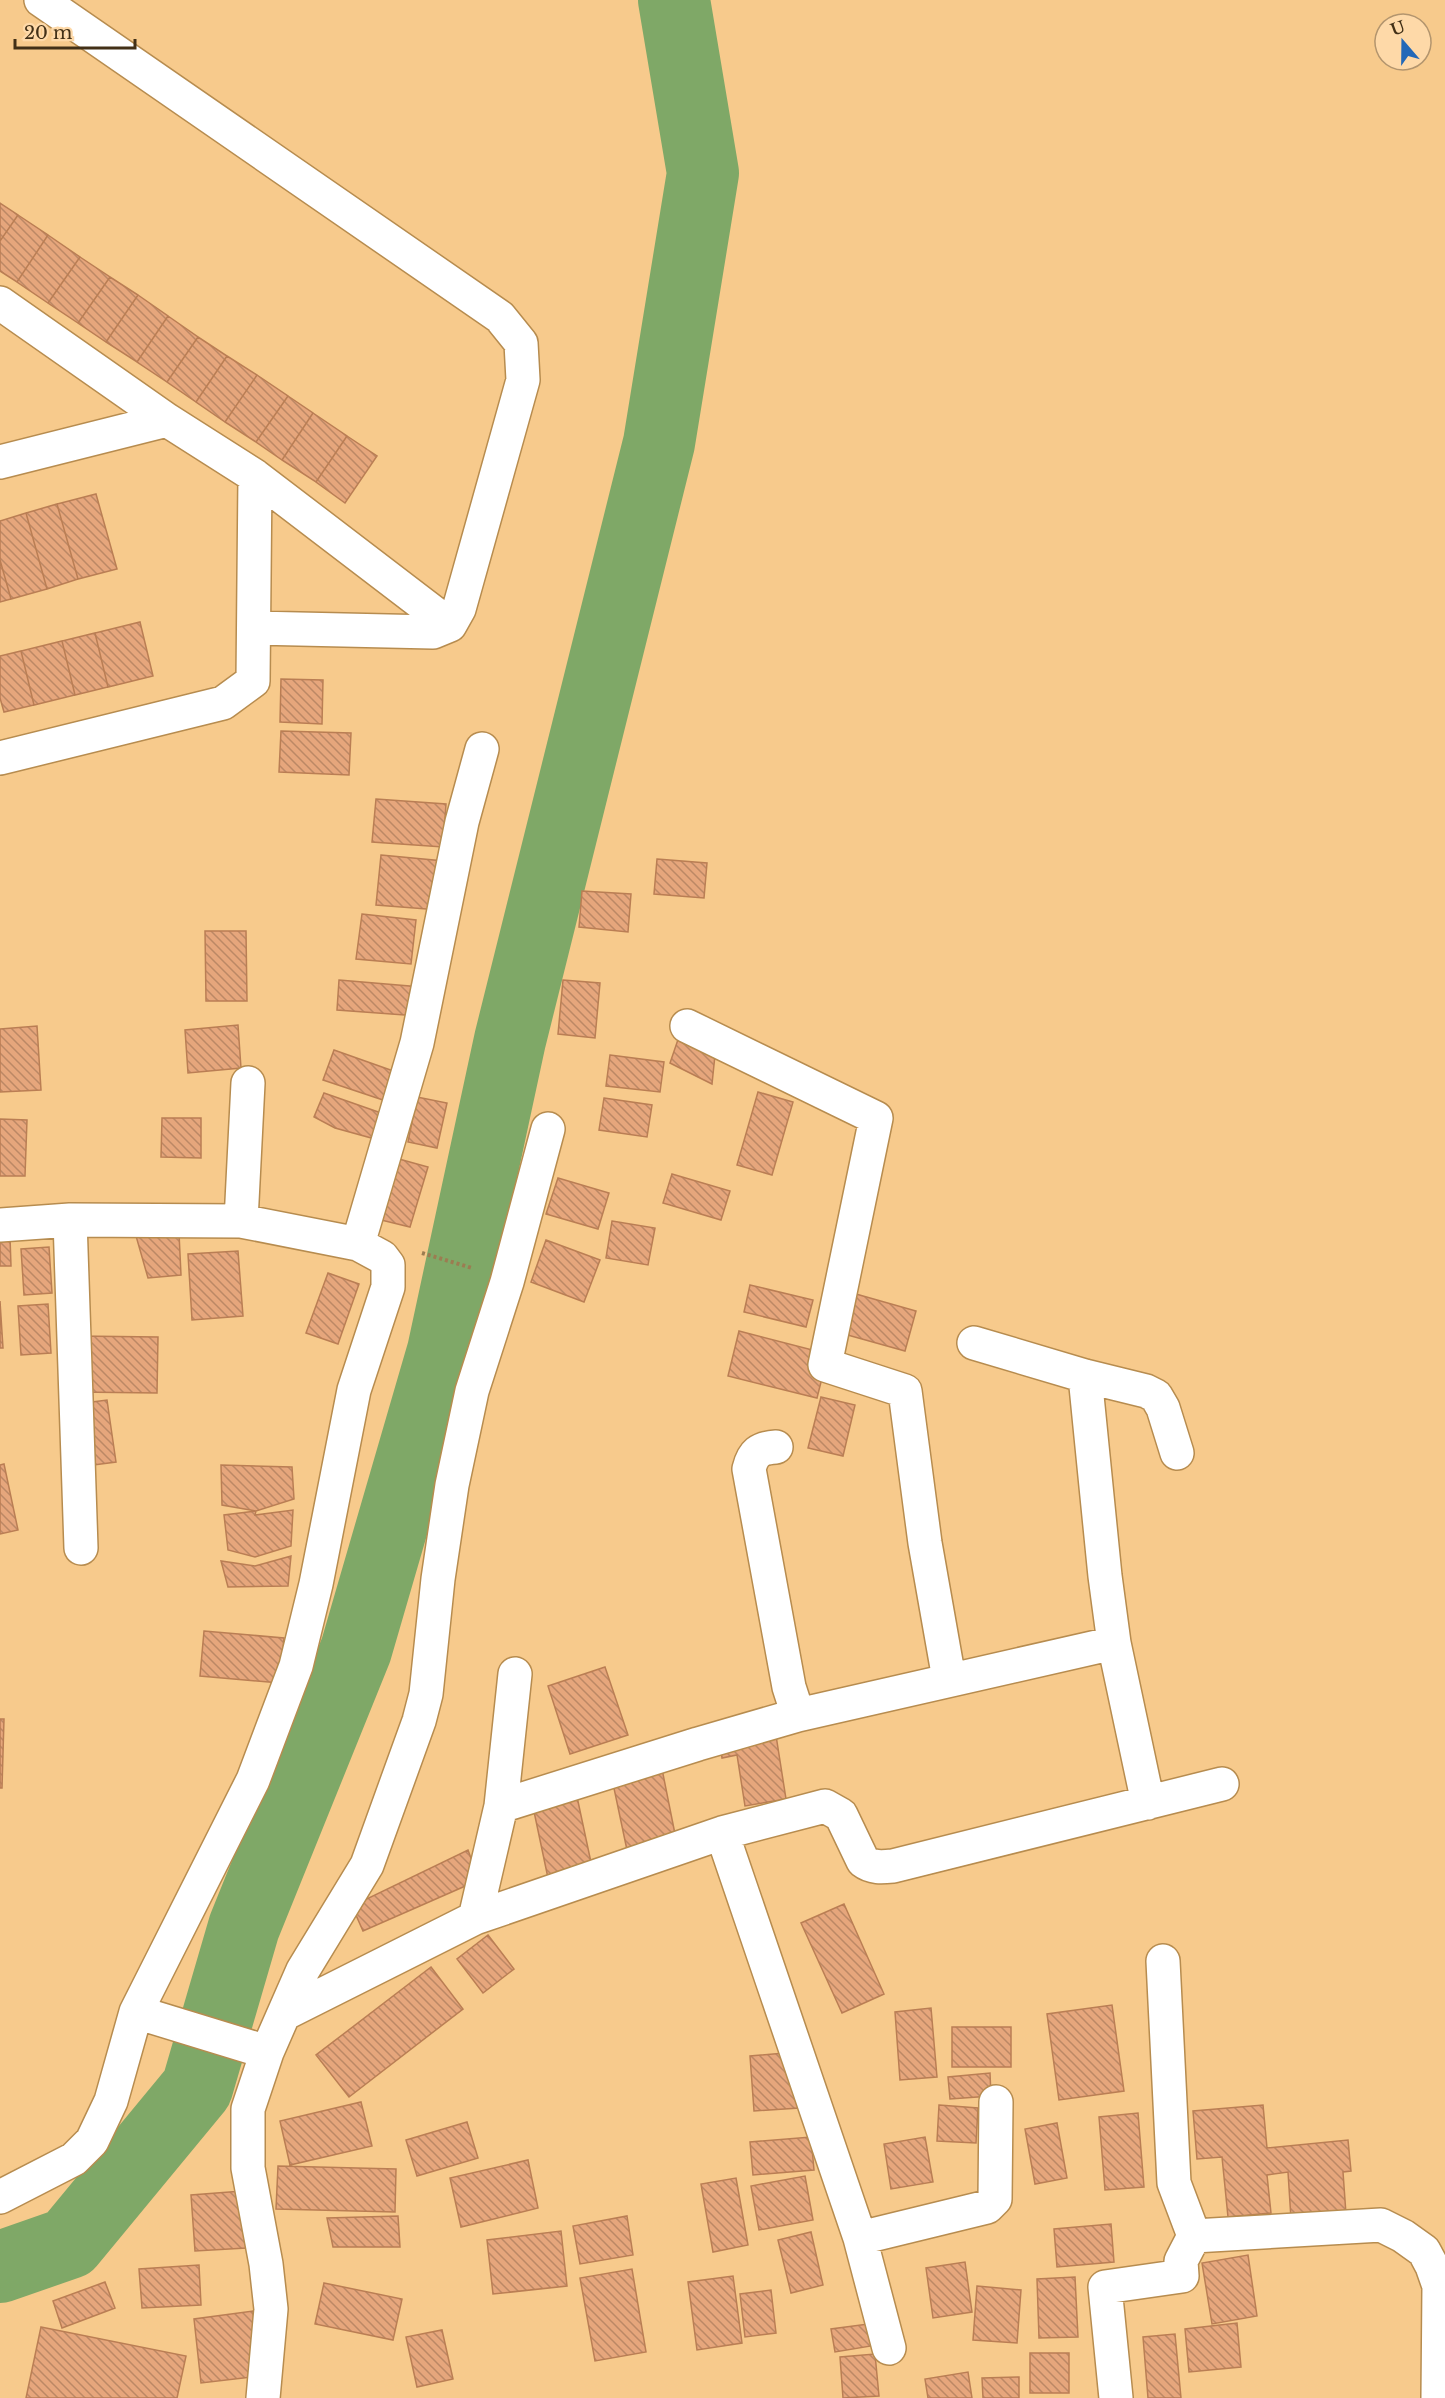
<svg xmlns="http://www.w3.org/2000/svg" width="1445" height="2398" font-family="'Libre Baskerville',serif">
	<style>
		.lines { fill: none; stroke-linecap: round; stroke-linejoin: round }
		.river { stroke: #7fa867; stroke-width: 72 }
		.building { fill: url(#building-back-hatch); stroke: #ba7e54; stroke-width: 1.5 }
		.minor-casing { stroke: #b78c4f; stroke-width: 36 }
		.path { stroke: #9c7c51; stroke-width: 4; stroke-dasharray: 3 3; stroke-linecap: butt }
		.minor { stroke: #fff; stroke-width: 33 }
	</style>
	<defs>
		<pattern id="building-back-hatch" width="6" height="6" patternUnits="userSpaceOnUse" patternTransform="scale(1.5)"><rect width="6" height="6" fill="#e6a67c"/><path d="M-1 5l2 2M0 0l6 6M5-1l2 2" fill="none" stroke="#bc8865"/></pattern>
	</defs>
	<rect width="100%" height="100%" fill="#f7ca8c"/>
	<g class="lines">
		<!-- river -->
		<path class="river" d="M0,2267L69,2243L197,2088L244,1927L356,1650L443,1351L510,1040L659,443L703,173L674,0"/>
	</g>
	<!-- building -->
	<path class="building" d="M0,203L18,215L0,241Z
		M18,215L48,235L17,282L0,271V241Z
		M48,235L80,257L48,303L17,282Z
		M80,257L110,277L78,323L48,303Z
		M110,277L138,295L106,342L78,323Z
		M138,295L168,316L137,362L106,342Z
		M168,316L198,337L167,382L137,362Z
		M198,337L227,356L196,402L167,382Z
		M227,356L257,375L225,422L196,402Z
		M257,375L288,396L256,442L225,422Z
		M288,396L313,413L282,460L256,442Z
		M313,413L347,436L316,482L282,460Z
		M347,436L377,456L345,503L316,482Z
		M96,494L117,569L78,579L57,504Z
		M57,504L78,579L47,589L26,513Z
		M26,513L47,589L11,599L0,560V521Z
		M0,560L11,599L0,602Z
		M140,622L153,676L108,687L95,633Z
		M95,633L108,687L75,695L62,641Z
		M62,641L75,695L34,705L21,651Z
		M21,651L34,705L4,712L0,698V656Z
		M281,679L323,680L322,724L280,722Z
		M281,731L351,733L349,775L279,772Z
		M376,799L446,804L443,847L372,842Z
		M381,855L444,861L439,910L376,905Z
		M657,859L707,863L704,898L654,894Z
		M582,891L631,894L628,932L579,927Z
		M362,914L416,920L411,964L356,959Z
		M205,931H246L247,1001H206Z
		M339,980L421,987L418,1016L337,1010Z
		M563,980L600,983L595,1038L558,1034Z
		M686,1016L718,1026L712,1084L670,1063Z
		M238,1025L241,1068L188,1073L185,1030Z
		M37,1026L41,1090L0,1092V1029Z
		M334,1050L399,1073L389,1102L323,1080Z
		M610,1055L664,1062L660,1092L606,1086Z
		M758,1092L793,1102L772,1175L737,1165Z
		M324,1093L384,1114L375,1139L335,1128L314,1117Z
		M417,1097L447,1103L437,1148L408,1142Z
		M604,1098L652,1105L647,1137L599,1130Z
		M162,1118H201V1158L161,1157Z
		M0,1119L27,1120L25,1176H0Z
		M399,1159L428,1167L410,1227L381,1220Z
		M672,1174L730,1191L721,1220L663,1203Z
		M558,1178L609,1193L598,1229L546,1214Z
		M612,1221L655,1228L648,1265L606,1258Z
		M179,1233L181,1275L148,1278L136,1236Z
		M0,1237H10L11,1266H0Z
		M546,1240L600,1260L584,1302L531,1282Z
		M49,1247L52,1293L24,1295L21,1249Z
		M238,1251L243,1316L192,1320L188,1254Z
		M328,1273L359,1284L338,1344L306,1333Z
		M750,1285L813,1300L806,1327L744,1312Z
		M856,1294L916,1311L905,1351L844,1334Z
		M0,1301L3,1348H0Z
		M48,1304L51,1353L21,1355L18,1306Z
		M739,1331L828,1354L817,1398L728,1376Z
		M77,1336L158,1337L157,1393L77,1392Z
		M821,1397L855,1405L843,1456L808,1448Z
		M107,1400L116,1462L86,1466L77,1404Z
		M4,1464L18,1530L0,1534V1465Z
		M221,1465L292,1467L294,1499L256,1511L222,1505Z
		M293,1510L291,1546L255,1557L228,1550L224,1515L256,1511L255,1515Z
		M291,1556L288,1586L228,1587L221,1561L255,1566Z
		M204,1631L284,1638L280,1683L200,1676Z
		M605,1667L628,1735L570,1754L548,1686Z
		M0,1719H4L2,1788H0Z
		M775,1729L786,1799L745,1806L737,1755L722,1758L719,1739Z
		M661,1764L676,1839L627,1850L611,1774Z
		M576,1792L592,1867L548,1878L532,1802Z
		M468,1850L479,1880L363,1931L352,1906Z
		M844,1904L884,1994L842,2013L801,1923Z
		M488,1935L514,1969L483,1993L457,1959Z
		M431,1967L463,2009L349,2097L316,2055Z
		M1112,2005L1124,2091L1059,2100L1047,2014Z
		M931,2008L937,2077L900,2080L895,2012Z
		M952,2027H1011V2067H952Z
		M795,2052L799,2108L754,2111L750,2056Z
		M990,2073L991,2096L950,2099L948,2077Z
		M361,2102L372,2146L290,2165L280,2121Z
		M939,2105L978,2108L976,2143L937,2141Z
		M1263,2105L1267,2148L1348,2140L1351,2171L1343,2172L1346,2214L1291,2219L1288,2172L1267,2175L1271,2213L1228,2217L1222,2157L1197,2159L1193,2111Z
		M1138,2113L1144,2187L1105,2190L1099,2117Z
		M467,2122L478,2158L417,2176L406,2140Z
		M1057,2123L1067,2178L1035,2184L1025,2129Z
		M811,2137L814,2170L753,2175L750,2142Z
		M925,2137L933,2182L891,2189L884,2144Z
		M528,2160L538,2208L461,2227L450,2178Z
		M278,2166L396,2169L395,2212L276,2209Z
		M805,2176L813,2220L759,2230L751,2186Z
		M736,2178L748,2245L713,2252L701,2184Z
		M242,2191L246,2248L195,2251L191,2195Z
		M398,2216L400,2247H333L327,2218Z
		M627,2216L633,2255L580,2264L573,2226Z
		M1111,2224L1114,2262L1057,2267L1054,2229Z
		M561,2231L567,2286L493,2294L487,2240Z
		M811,2232L823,2285L791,2293L778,2240Z
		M1248,2255L1257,2316L1212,2324L1202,2263Z
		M965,2262L972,2312L933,2318L926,2268Z
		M199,2265L201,2305L142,2308L139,2269Z
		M632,2269L646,2352L595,2361L580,2278Z
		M733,2276L742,2343L697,2350L688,2282Z
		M1075,2277L1078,2337L1039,2338L1037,2279Z
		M105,2282L115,2308L62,2328L53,2301Z
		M324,2283L402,2299L393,2340L315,2324Z
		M977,2286L1021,2290L1017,2343L973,2340Z
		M771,2290L776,2333L745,2337L740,2294Z
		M253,2311L260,2376L201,2383L194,2319Z
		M1237,2323L1241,2367L1189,2372L1185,2329Z
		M868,2324L871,2346L835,2352L831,2329Z
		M41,2327L186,2356L177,2398H26Z
		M442,2330L453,2379L417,2387L406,2337Z
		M1175,2334L1181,2398H1148L1143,2337Z
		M1030,2353H1069V2393H1030Z
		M875,2354L879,2396L843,2398L840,2357Z
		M968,2372L972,2398H928L925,2379Z
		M1019,2377V2398H983L982,2378Z"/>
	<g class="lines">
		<defs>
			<path id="minor" d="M41,0L500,317L521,343L523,380L459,609L450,625L433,632L254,628
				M0,303L167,420L255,476L450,625
				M0,462L167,420
				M0,758L223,703L253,681L255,476
				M687,1026L876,1118L825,1365L905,1391L925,1543L949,1679
				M70,1220L81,1548
				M241,1221L248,1083
				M0,1225L70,1220L241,1221L358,1244L382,1257L388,1265V1287L354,1390L316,1584L296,1666L253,1780L136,2012L111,2101L92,2141L74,2159L0,2197
				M358,1244L417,1043L462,822L482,749
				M974,1343L1085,1376L1146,1391L1156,1396L1163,1408L1177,1453
				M1085,1376L1105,1576L1114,1643L1148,1803
				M776,1447C759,1448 753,1453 749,1469L789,1687L798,1715L1114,1643
				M501,1806L698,1744L798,1715
				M722,1833L860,2238L889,2348
				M475,1918L501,1806L515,1674
				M1163,1961L1174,2183L1194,2236L1381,2225L1403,2236L1424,2251L1432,2266L1439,2286L1438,2398
				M136,2012L267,2052
				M284,2014L475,1918L722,1833L825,1806L841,1815L863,1861C872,1868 882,1867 893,1866L1222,1784
				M860,2238L987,2207L995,2199L996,2102
				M263,2398L271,2309L266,2264L248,2168V2109L267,2052L303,1970L367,1865L419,1721L426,1694L438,1579L452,1485L472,1391L507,1282L548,1129
				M1116,2398L1105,2287L1182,2276L1181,2261L1194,2236"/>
		</defs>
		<!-- minor casing -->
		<use href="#minor" class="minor-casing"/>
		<!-- path -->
		<path class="path" d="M422,1253L472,1268"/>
		<!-- minor -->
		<use href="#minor" class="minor"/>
	</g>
	<!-- north arrow -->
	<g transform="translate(1403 42) rotate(340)"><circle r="28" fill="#fed9a8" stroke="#b3956e" stroke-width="1.5"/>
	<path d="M0-4.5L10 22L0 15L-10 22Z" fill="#2268b8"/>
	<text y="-9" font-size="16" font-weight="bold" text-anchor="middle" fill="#423017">U</text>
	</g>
	<!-- scale -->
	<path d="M15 39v9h120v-9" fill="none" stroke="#423017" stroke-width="3"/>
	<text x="24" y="39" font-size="18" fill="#423017" stroke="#fed9a8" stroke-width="4.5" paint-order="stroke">20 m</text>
</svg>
